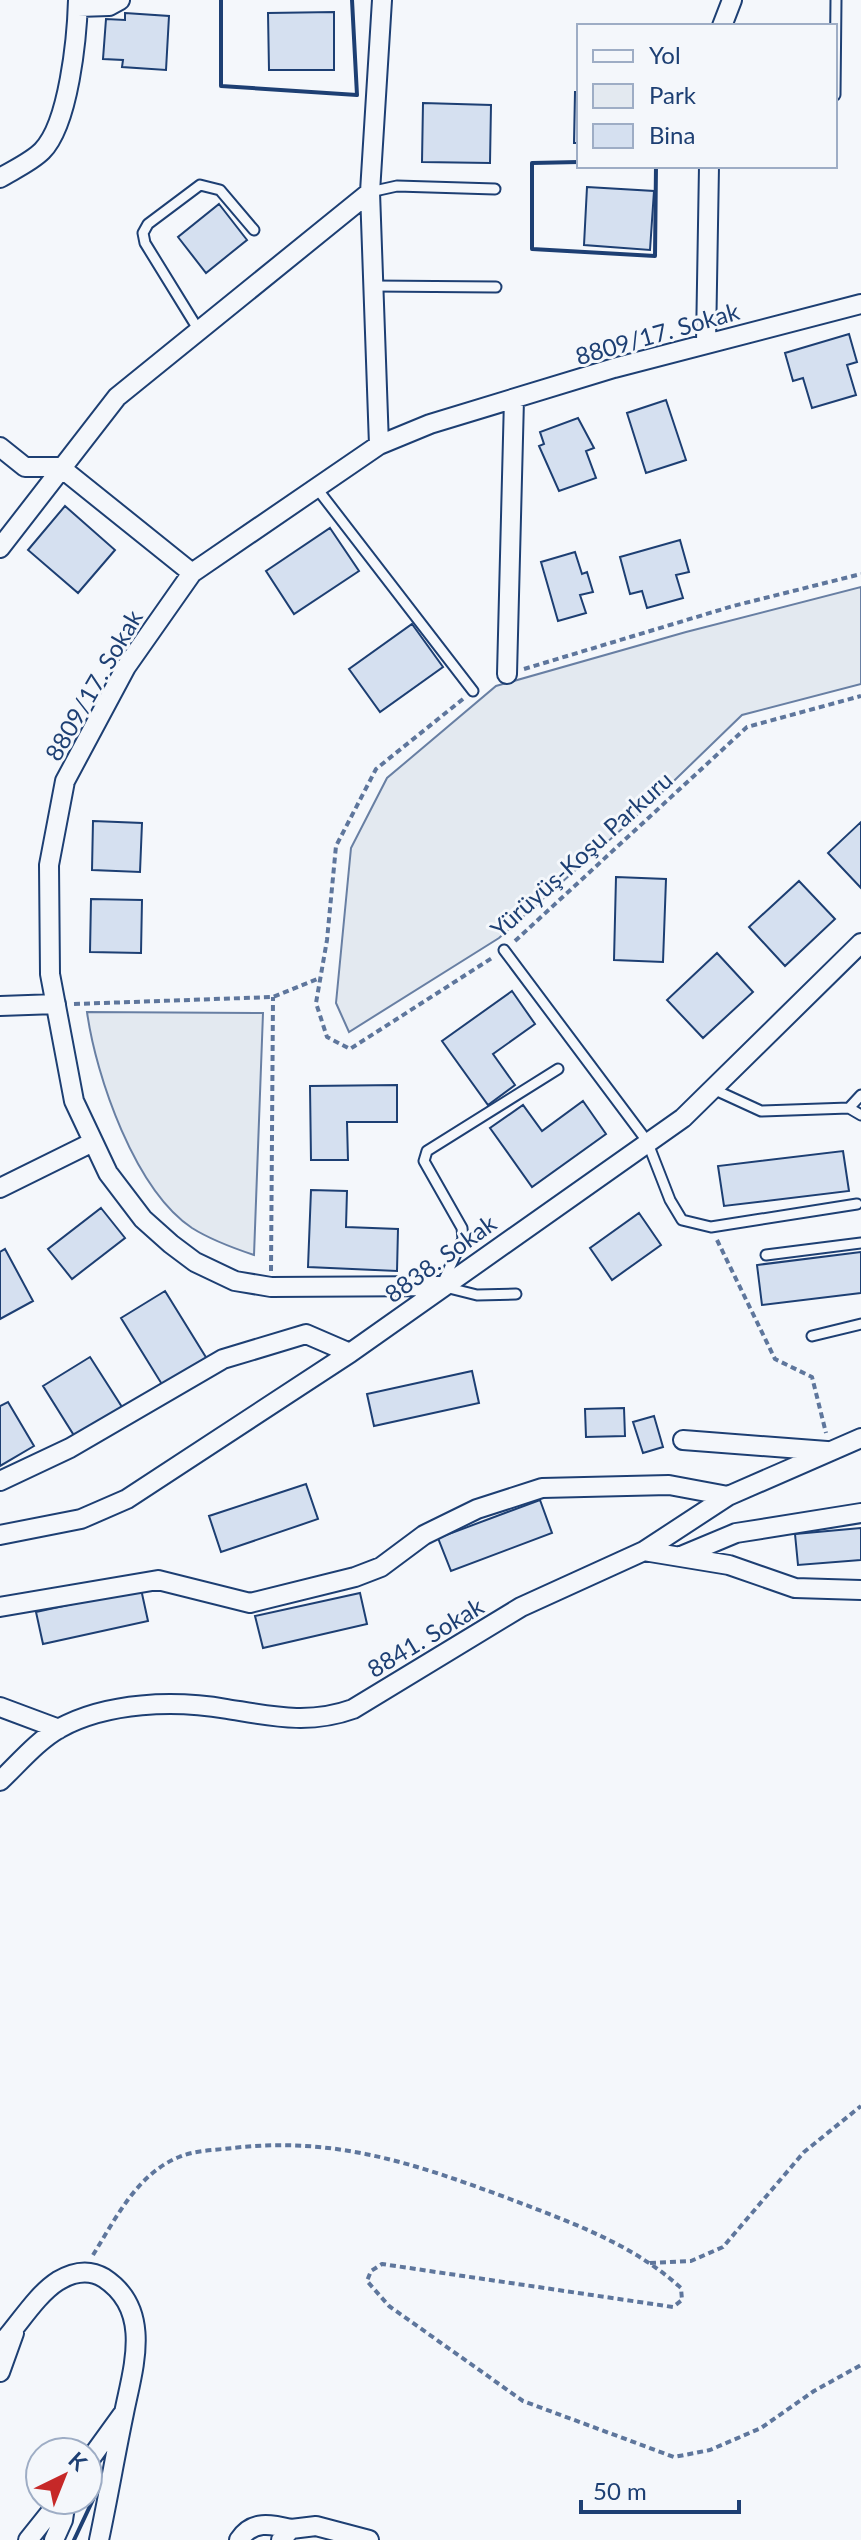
<svg xmlns="http://www.w3.org/2000/svg" width="861" height="2540" font-family="Lato,sans-serif">
	<style>
		.green { fill: #e3e9f0; stroke: #687fa3; stroke-width: 2 }
		.building { fill: #d5e0f0; stroke: #1d3f73; stroke-width: 2 }
		.lines { fill: none; stroke-linecap: round; stroke-linejoin: round }
		.service-casing { stroke: #1d3f73; stroke-width: 13 }
		.minor-casing { stroke: #1d3f73; stroke-width: 22 }
		.path { stroke: #5e769c; stroke-width: 4; stroke-dasharray: 6 4; stroke-linecap: butt }
		.service { stroke: #f4f7fb; stroke-width: 9 }
		.minor { stroke: #f4f7fb; stroke-width: 18 }
		.wall { stroke: #1d3f73; stroke-width: 4 }
		.labels { text-anchor: middle; dominant-baseline: central; stroke-width: 6; stroke-linejoin: round; paint-order: stroke }
		.street-label { font-size: 24px; fill: #1d3f73; stroke: #f4f7fb }
	</style>
	<rect width="100%" height="100%" fill="#f4f7fb"/>
	<!-- green -->
	<path class="green" d="M861,587V684L742,715L650,804L499,938L349,1032L336,1003L351,848L387,778L496,686L686,632Z
		M87,1012L263,1013L254,1255C233,1248 211,1240 192,1228C135,1190 96,1077 87,1012Z"/>
	<!-- building -->
	<path class="building" d="M334,12V70H269L268,13Z
		M125,13L169,16L166,70L122,67L123,60L103,59L106,19L125,20Z
		M575,92H579V143H574Z
		M423,103L491,105L490,163L422,162Z
		M587,187L654,191L650,250L584,245Z
		M219,204L247,240L206,273L178,237Z
		M849,334L857,362L847,365L856,395L812,408L803,378L793,381L785,353Z
		M666,400L686,460L646,473L627,413Z
		M578,418L594,448L586,451L596,478L559,491L539,446L544,444L540,432Z
		M65,506L115,550L78,593L28,550Z
		M330,528L359,571L294,614L266,571Z
		M680,540L689,572L676,575L683,598L647,608L642,591L630,594L620,557Z
		M575,552L582,574L587,572L593,592L580,595L586,613L558,621L541,562Z
		M412,624L443,667L380,712L349,669Z
		M93,821L142,823L140,872L92,870Z
		M861,822V888L828,853Z
		M616,877L666,879L663,962L614,960Z
		M799,881L835,919L785,966L749,927Z
		M91,899L142,900L141,953L90,952Z
		M717,953L753,992L703,1038L667,1000Z
		M512,991L535,1024L493,1054L515,1085L488,1105L442,1041Z
		M397,1085V1122H347L348,1160H311L310,1086Z
		M583,1101L606,1134L532,1187L490,1128L523,1105L542,1131Z
		M843,1151L849,1191L724,1206L718,1166Z
		M311,1190L347,1191L346,1227L398,1229L397,1271L308,1267Z
		M101,1208L125,1238L72,1279L48,1249Z
		M639,1213L661,1245L612,1280L590,1248Z
		M5,1249L33,1301L0,1319V1252Z
		M861,1252V1293L762,1305L757,1265Z
		M165,1291L207,1359L163,1386L121,1318Z
		M90,1357L122,1407L75,1437L43,1386Z
		M472,1371L479,1403L374,1426L367,1394Z
		M8,1402L34,1446L0,1466V1406Z
		M624,1408L625,1436L586,1437L585,1409Z
		M654,1416L663,1447L643,1453L633,1422Z
		M306,1484L318,1519L221,1552L209,1516Z
		M540,1500L552,1533L451,1571L438,1538Z
		M861,1528V1560L798,1565L795,1534Z
		M141,1589L148,1621L43,1644L36,1612Z
		M360,1593L367,1624L263,1648L255,1616Z"/>
	<g class="lines">
		<defs>
			<path id="service" d="M835,95L836,0
				M370,192L397,186L495,189
				M373,286L496,287
				M198,329L145,243L143,233L148,224L200,185L220,190L254,230
				M315,486L473,691
				M504,950L647,1141L670,1200L682,1220L711,1227L857,1204
				M713,1089L761,1111L849,1108L861,1095
				M849,1108L861,1115
				M766,1255L861,1243
				M516,1294L477,1295L441,1286L463,1239L462,1228L424,1161L427,1151L558,1069
				M812,1336L861,1324"/>
			<path id="minor" d="M78,7L109,6L120,0
				M722,26L732,0
				M0,178C13,170 31,162 42,151C69,124 77,37 78,0
				M706,343L709,166
				M379,445L370,192L382,0
				M0,447L25,467H60L192,573
				M0,548L117,397L370,192
				M507,674L514,399
				M0,1006L56,1004
				M0,1188L91,1143
				M441,1286L271,1287L235,1281L195,1262L171,1244L143,1219L108,1173L74,1101L50,974L49,865L65,781L126,667L192,573L379,445L430,424L614,368L861,304
				M683,1440L827,1451
				M0,1481L70,1448L223,1359L306,1334L350,1353
				M0,1535L81,1519L127,1499L350,1353L683,1118L861,943
				M644,1551L729,1565L795,1588L861,1590
				M681,1556L736,1533L861,1513
				M0,1607L158,1580L250,1603L355,1577L381,1567L424,1535L477,1509L542,1488L669,1485L728,1496
				M0,1707L59,1729
				M0,1781C18,1764 38,1740 60,1728C108,1702 174,1700 227,1709C271,1716 309,1725 353,1709L521,1607L644,1551L728,1496L861,1438
				M0,2345C18,2326 36,2295 58,2281C73,2272 89,2269 104,2278C153,2310 133,2368 124,2413C115,2456 108,2498 99,2540
				M0,2372L14,2333
				M88,2462L122,2415
				M28,2540L60,2500
				M54,2540L63,2520L66,2500
				M239,2540C252,2520 271,2524 291,2529
				M281,2540L291,2529L316,2526L369,2540"/>
		</defs>
		<!-- service casing -->
		<use href="#service" class="service-casing"/>
		<!-- minor casing -->
		<use href="#minor" class="minor-casing"/>
		<!-- path -->
		<path class="path" d="M524,669L733,606L861,574
			M463,699L376,769L336,846L327,940L316,1003L327,1037L350,1049L492,958
			M515,941L747,727L861,696
			M74,1004L273,997L320,978
			M717,1240L775,1359L812,1377L826,1433
			M271,1271L273,997
			M93,2255C116,2218 137,2174 179,2157C195,2150 216,2150 233,2148C335,2136 416,2164 510,2199C570,2222 633,2244 681,2288L682,2300L673,2307L382,2264L371,2271L367,2281L389,2306L523,2401L674,2457L710,2450L761,2428L814,2391L861,2365
			M650,2263L691,2261L723,2247L804,2152L861,2106"/>
		<!-- service -->
		<use href="#service" class="service"/>
		<!-- minor -->
		<use href="#minor" class="minor"/>
		<!-- wall -->
		<path class="wall" d="M221,0V86L357,95L352,0
			M579,162L532,163V249L655,256L656,166
			M74,2540L98,2489"/>
	</g>
	<g class="labels">
		<!-- street labels -->
		<g class="street-label">
			<text transform="translate(657 333) rotate(-16)">8809/17. Sokak</text>
			<text transform="translate(93 685) rotate(-60)">8809/17. Sokak</text>
			<text transform="translate(581 854) rotate(-42)">Yürüyüş-Koşu Parkuru</text>
			<text transform="translate(440 1258) rotate(-36)">8838. Sokak</text>
			<text transform="translate(425 1637) rotate(-31)">8841. Sokak</text>
		</g>
	</g>
	<!-- legend -->
	<rect x="577" y="24" width="260" height="144" fill="#f4f7fb" stroke="#9eadc5" stroke-width="2"/>
	<rect x="593" y="50" width="40" height="12" fill="#f4f7fb" stroke="#9eadc5" stroke-width="2"/>
	<text x="649" y="64" font-size="24" fill="#1d3f73">Yol</text>
	<rect x="593" y="84" width="40" height="24" fill="#e3e9f0" stroke="#9eadc5" stroke-width="2"/>
	<text x="649" y="104" font-size="24" fill="#1d3f73">Park</text>
	<rect x="593" y="124" width="40" height="24" fill="#d5e0f0" stroke="#9eadc5" stroke-width="2"/>
	<text x="649" y="144" font-size="24" fill="#1d3f73">Bina</text>
	<!-- north arrow -->
	<g transform="translate(64 2476) rotate(43)"><circle r="38" fill="#f4f7fb" stroke="#9eadc5" stroke-width="2"/>
	<path d="M0-6L14 30L0 20L-14 30Z" fill="#c62828"/>
	<text y="-12" font-size="22" font-weight="bold" text-anchor="middle" fill="#1d3f73">K</text>
	</g>
	<!-- scale -->
	<path d="M581 2500v12h158v-12" fill="none" stroke="#1d3f73" stroke-width="4"/>
	<text x="593" y="2500" font-size="24" fill="#1d3f73" stroke="#f4f7fb" stroke-width="6" paint-order="stroke">50 m</text>
</svg>
